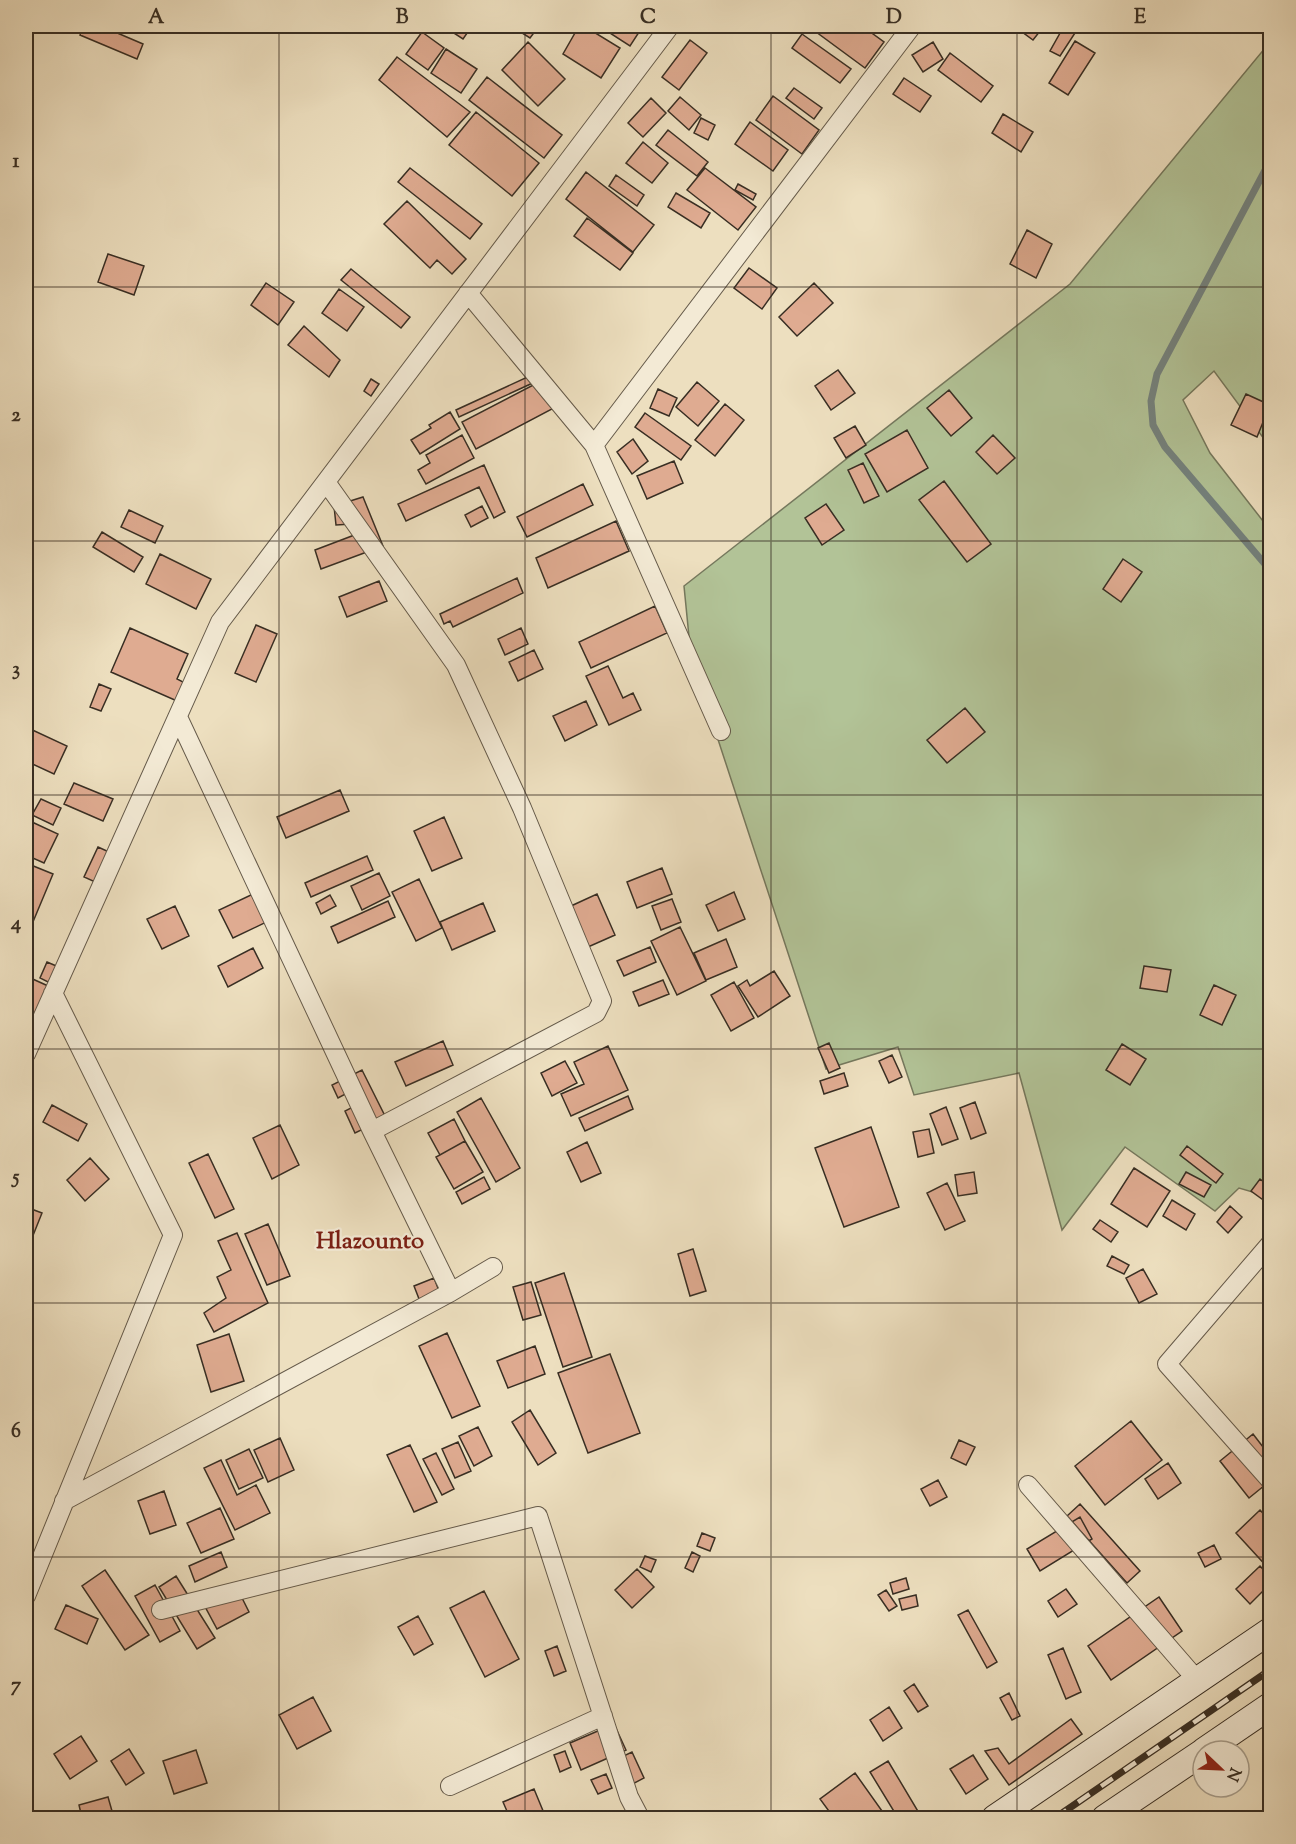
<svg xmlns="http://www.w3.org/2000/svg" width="1296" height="1844" font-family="'Sorts Mill Goudy',serif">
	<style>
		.green { fill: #b2c397; stroke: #75785d; stroke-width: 1.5 }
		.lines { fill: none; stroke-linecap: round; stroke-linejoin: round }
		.stream { stroke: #74827e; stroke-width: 7 }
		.building { fill: #dfab91; stroke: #382e23; stroke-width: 1.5 }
		.minor-casing { stroke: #655a4a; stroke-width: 20 }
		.secondary-casing { stroke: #382e23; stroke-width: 28 }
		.minor { stroke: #f3ead5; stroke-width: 18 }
		.secondary { stroke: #f3ead5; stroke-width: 26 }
		.rail-casing { stroke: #382e23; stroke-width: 7 }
		.rail { stroke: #f3ead5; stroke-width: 4.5; stroke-dasharray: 14; stroke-linecap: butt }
		.grid { fill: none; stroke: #382e23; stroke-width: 1.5; stroke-opacity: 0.55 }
		.labels { text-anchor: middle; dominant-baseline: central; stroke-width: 4.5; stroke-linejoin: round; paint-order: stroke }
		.neighbourhood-label { font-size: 24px; font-weight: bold; fill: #7a1f14; stroke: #f3ead5 }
		.neatline { fill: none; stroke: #382e23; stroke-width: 2 }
		.grid-label { font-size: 20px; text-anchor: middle; font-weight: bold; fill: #382e23 }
	</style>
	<rect width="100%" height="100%" fill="#eddfbf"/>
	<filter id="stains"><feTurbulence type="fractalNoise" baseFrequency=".00333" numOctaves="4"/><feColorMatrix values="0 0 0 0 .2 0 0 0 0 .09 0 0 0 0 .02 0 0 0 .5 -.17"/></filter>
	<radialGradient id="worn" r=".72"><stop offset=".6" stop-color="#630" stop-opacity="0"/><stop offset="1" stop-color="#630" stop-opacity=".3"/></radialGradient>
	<!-- green -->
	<path class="green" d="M1270,42V447L1214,371L1183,400L1210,453L1270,530V1197L1239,1188L1215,1211L1125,1147L1062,1230L1019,1073L914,1095L898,1047L826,1069L691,657L684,586L1070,284Z"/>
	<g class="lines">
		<!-- stream -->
		<path class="stream" d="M1270,161L1157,374L1151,401L1153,425L1165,447L1270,570"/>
	</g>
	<!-- building -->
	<path class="building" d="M84,26H101L143,44L137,59L80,35Z
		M443,26H472L463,39Z
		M511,26H539L530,38Z
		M579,26H584L620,48L601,78L563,54Z
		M599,26H643L630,46Z
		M808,26H862L884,42L865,68Z
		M1014,26H1044L1033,40Z
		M1064,26L1075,33L1060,56L1050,51Z
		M422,32L444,48L428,70L406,54Z
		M802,34L851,69L840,83L792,48Z
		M690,40L707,53L679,90L662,77Z
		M1075,41L1095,53L1068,95L1049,83Z
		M528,42L565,79L538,106L502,70Z
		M933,42L943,59L923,72L912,55Z
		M446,49L477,69L461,93L431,73Z
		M950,53L993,86L981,102L938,70Z
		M397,57L470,112L447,137L379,80Z
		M487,77L562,135L544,158L469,100Z
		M904,78L931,96L920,112L893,94Z
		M794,88L822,108L814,119L786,98Z
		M773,96L819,130L802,154L756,120Z
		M680,97L701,115L689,130L668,111Z
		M651,98L666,113L643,137L628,123Z
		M476,112L539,163L512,196L449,145Z
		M1003,114L1033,132L1021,152L992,133Z
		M701,118L715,125L708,140L694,133Z
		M750,122L788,150L773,171L735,144Z
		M668,130L708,162L697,176L656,145Z
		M643,142L668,163L652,183L626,163Z
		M410,168L482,224L470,239L398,182Z
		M705,168L756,207L738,230L687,190Z
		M586,172L654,225L633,252L566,199Z
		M616,175L644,195L637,206L609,186Z
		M738,184L756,194L753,200L735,190Z
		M676,193L710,213L701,228L668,207Z
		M407,201L466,259L452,274L437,260L430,268L384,224Z
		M587,218L633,253L620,270L574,236Z
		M1027,230L1052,244L1036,278L1010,264Z
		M108,254L144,266L134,295L98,282Z
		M749,268L777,288L762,309L734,288Z
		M351,269L410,317L401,328L341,280Z
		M266,283L294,302L278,325L251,305Z
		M814,283L833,303L797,336L779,317Z
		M339,289L364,307L347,331L322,313Z
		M304,326L340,360L329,377L288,345Z
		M838,370L855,393L831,410L815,386Z
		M534,374L537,381L459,417L456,410Z
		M371,379L379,384L371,396L364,391Z
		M539,382L552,409L476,449L462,422Z
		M697,382L719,401L698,426L676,407Z
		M658,389L677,398L669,416L650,408Z
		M949,390L972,418L951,436L927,408Z
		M1246,394L1270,405L1257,437L1231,425Z
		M725,404L744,420L715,456L695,440Z
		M450,412L460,429L420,454L411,440L431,428L429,425Z
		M645,413L691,446L681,460L635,427Z
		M855,426L866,445L846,458L834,438Z
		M907,430L928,468L887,492L865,454Z
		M462,435L474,458L426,484L418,470L430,463L426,455Z
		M993,435L1015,458L997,474L976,452Z
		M633,439L648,461L632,474L617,452Z
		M674,461L683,483L647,499L637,476Z
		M863,463L879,496L864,503L848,470Z
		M484,465L505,512L494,518L479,487L406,521L398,504Z
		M944,481L991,544L967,562L919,500Z
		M583,484L593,505L527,537L517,517Z
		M363,497L383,546L321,569L315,550L357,534L352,524L336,525L334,506Z
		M826,504L844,530L822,545L805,518Z
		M482,506L488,518L471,527L465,515Z
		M129,510L163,526L155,543L121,527Z
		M616,521L629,551L548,588L536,558Z
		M102,532L143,557L134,572L93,547Z
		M160,554L211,579L196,609L146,584Z
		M1123,559L1142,572L1121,602L1103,589Z
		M517,578L523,593L453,627L450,621L444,624L440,614Z
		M379,581L387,601L347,617L339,597Z
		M655,606L667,633L591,668L579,642Z
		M256,625L277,634L256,682L235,673Z
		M130,628L188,654L177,679L185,683L177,701L111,672Z
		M521,628L528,644L505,655L498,639Z
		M534,650L543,669L518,681L509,662Z
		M608,666L623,698L633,693L641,710L609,725L586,676Z
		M99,684L111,689L101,711L90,707Z
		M586,701L597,725L565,741L553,716Z
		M965,708L985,732L947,763L927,740Z
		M26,727L67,746L54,774L26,761Z
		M74,783L113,799L103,821L64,804Z
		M340,790L349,811L286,838L277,817Z
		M41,799L61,808L53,825L32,815Z
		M444,817L462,858L432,871L414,831Z
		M32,822L58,834L44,863L26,855V836Z
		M98,847L118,856L104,886L84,877Z
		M367,856L373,870L311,897L305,883Z
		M26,863L53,874L30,929L26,927Z
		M662,868L672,894L637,908L627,882Z
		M379,873L390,896L362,910L351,886Z
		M419,879L442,928L416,941L392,892Z
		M266,888L279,916L233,938L219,910Z
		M734,892L745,919L718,931L706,905Z
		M597,894L615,935L588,947L571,906Z
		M330,895L336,906L321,914L316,903Z
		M672,899L681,922L661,930L652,906Z
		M388,901L395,917L338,943L331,927Z
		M483,903L495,931L452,950L440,922Z
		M175,906L189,936L162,949L147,919Z
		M680,927L706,981L677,995L651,941Z
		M726,939L737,967L706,980L694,953Z
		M650,947L656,962L624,976L617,961Z
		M253,948L263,968L228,987L218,966Z
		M47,962L68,971L60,988L40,978Z
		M1144,966L1171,970L1167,992L1140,988Z
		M774,971L790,996L758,1017L738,986L747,980L750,986Z
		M26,976L57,990L45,1018L26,1010Z
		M663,980L669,994L639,1006L633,992Z
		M734,982L754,1018L731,1031L711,995Z
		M1214,985L1236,995L1222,1025L1200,1015Z
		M443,1041L453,1065L406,1086L395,1062Z
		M829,1043L840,1068L829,1073L818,1048Z
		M1122,1044L1146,1059L1130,1085L1106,1070Z
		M608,1046L628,1090L571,1116L561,1094L584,1084L574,1062Z
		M892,1055L902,1077L889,1083L879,1061Z
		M565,1061L577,1083L552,1096L541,1073Z
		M362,1070L386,1118L355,1133L345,1111L357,1105L351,1091L338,1098L332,1085Z
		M844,1073L848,1086L824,1094L820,1081Z
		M628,1096L633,1109L585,1131L579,1118Z
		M481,1098L520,1168L496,1182L457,1112Z
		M975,1102L986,1133L971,1139L960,1108Z
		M52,1105L87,1124L78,1141L43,1122Z
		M946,1107L958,1139L942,1145L930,1114Z
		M454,1119L465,1141L440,1155L428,1133Z
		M280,1125L299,1165L272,1179L253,1138Z
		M871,1127L899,1207L844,1227L815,1148Z
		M929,1129L934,1153L918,1157L913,1132Z
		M465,1141L483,1172L454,1189L436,1157Z
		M587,1142L601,1173L581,1182L567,1152Z
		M1187,1146L1223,1174L1216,1183L1180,1155Z
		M208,1154L234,1209L215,1218L189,1163Z
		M90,1158L109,1179L85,1201L67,1180Z
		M1134,1168L1170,1191L1147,1227L1111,1204Z
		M974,1172L977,1193L958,1196L955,1175Z
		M1186,1172L1211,1185L1204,1197L1179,1184Z
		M484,1177L490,1189L462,1204L456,1192Z
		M1260,1179L1270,1187V1195L1266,1202L1251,1191Z
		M947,1183L965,1221L945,1230L927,1193Z
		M1172,1200L1195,1214L1186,1230L1163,1216Z
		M1230,1206L1242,1217L1228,1233L1217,1222Z
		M26,1207L42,1213L30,1243L26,1241Z
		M1100,1220L1118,1232L1111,1242L1093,1229Z
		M268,1224L290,1276L267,1285L245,1234Z
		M237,1233L268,1303L214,1332L204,1313L226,1298L217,1277L231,1270L218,1241Z
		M693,1249L706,1291L690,1296L678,1254Z
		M1112,1256L1129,1265L1124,1274L1107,1266Z
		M1143,1269L1157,1294L1139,1303L1126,1278Z
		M564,1273L592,1357L563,1367L535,1283Z
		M434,1278L441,1296L421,1304L414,1286Z
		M531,1282L541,1315L523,1320L513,1287Z
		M447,1333L480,1406L452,1418L419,1346Z
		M229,1334L244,1381L211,1392L197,1345Z
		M535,1346L545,1374L508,1388L497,1361Z
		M610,1354L640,1433L588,1453L558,1373Z
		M530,1410L556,1453L538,1465L512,1422Z
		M1131,1421L1162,1460L1105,1505L1075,1466Z
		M478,1427L492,1456L474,1466L459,1436Z
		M1253,1434L1270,1456V1481L1249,1498L1220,1461Z
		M280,1438L294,1470L268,1482L254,1450Z
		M959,1440L975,1447L966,1465L951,1458Z
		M458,1442L471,1471L455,1478L442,1449Z
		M410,1445L437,1502L414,1512L387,1455Z
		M249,1449L263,1478L239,1489L226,1460Z
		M436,1453L454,1489L442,1495L423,1459Z
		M221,1460L237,1495L256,1485L270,1513L235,1530L204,1468Z
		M1168,1463L1181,1483L1158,1499L1145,1479Z
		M938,1480L947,1497L930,1506L921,1489Z
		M164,1491L176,1525L150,1534L138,1501Z
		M1080,1504L1140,1571L1127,1583L1067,1516Z
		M220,1508L234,1539L201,1553L187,1523Z
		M1260,1510L1270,1521V1570L1236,1533Z
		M1080,1517L1092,1539L1040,1571L1027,1549Z
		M702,1533L715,1538L710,1551L697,1546Z
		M1214,1545L1221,1559L1205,1567L1198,1553Z
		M221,1552L227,1567L195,1582L189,1566Z
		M692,1552L700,1556L693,1572L685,1568Z
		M645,1556L656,1560L651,1572L640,1567Z
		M1260,1566L1270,1577V1584L1250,1604L1236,1589Z
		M637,1569L654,1587L632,1608L615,1590Z
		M105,1570L149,1635L125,1650L82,1586Z
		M176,1576L215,1638L197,1649L159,1587Z
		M906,1578L909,1589L893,1594L890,1583Z
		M235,1584L249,1612L217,1629L202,1601Z
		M155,1585L180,1631L160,1642L135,1596Z
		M1066,1589L1077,1604L1058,1617L1048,1601Z
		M886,1590L897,1606L889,1611L878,1595Z
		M484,1591L519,1659L485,1677L450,1608Z
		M916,1595L918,1606L902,1610L899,1599Z
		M1159,1597L1182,1631L1111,1680L1088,1646Z
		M66,1605L98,1619L87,1644L55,1629Z
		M968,1610L997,1662L987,1668L958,1615Z
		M418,1616L433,1644L414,1655L398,1627Z
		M557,1646L566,1671L554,1676L545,1651Z
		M1063,1648L1081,1692L1066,1699L1048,1655Z
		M914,1684L928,1706L918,1712L904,1691Z
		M1009,1693L1020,1716L1012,1720L1000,1698Z
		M313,1697L331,1731L297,1749L279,1715Z
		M889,1707L902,1728L883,1741L870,1720Z
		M1071,1719L1082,1734L1009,1785L985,1751L998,1748L1009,1764Z
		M614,1724L626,1750L581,1770L570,1743Z
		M81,1736L97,1761L70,1779L54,1754Z
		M129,1749L144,1773L126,1785L111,1761Z
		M196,1750L207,1783L174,1794L163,1761Z
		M565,1751L571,1767L560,1772L554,1755Z
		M632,1752L644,1778L625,1788L613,1761Z
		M973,1755L988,1779L966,1794L950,1769Z
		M888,1761L922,1818H898L870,1772Z
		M855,1773L887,1818H834L820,1799Z
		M606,1774L612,1788L598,1794L591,1780Z
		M534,1789L546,1818H510L503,1802Z
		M108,1797L114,1818H82L79,1805Z
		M226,1812L229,1818H210Z"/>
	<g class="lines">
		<defs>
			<path id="minor" d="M468,293L594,445L721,731
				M594,445L912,26
				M326,482L456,665L522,808L602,1001L596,1013L372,1131
				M178,717L372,1131L451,1292
				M26,1054L220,622L670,26
				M1270,1244L1167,1364L1270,1480
				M1028,1485L1197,1680
				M64,1501L451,1292L493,1267
				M26,1596L173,1235L53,993
				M161,1610L538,1516L629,1797L640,1818
				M450,1786L603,1716"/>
			<path id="secondary" d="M1204,1751L1270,1706
				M995,1818L1270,1631
				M1105,1818L1203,1752"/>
		</defs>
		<!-- minor casing -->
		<use href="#minor" class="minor-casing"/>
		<!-- secondary casing -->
		<use href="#secondary" class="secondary-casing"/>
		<!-- minor -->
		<use href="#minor" class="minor"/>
		<!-- secondary -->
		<use href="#secondary" class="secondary"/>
		<defs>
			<path id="rail" d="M1055,1818L1270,1670"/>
		</defs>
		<!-- rail casing -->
		<use href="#rail" class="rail-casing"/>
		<!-- rail -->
		<use href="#rail" class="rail"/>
	</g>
	<!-- grid -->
	<path class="grid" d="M279,26V1818M525,26V1818M771,26V1818M1017,26V1818M26,287H1270M26,541H1270M26,795H1270M26,1049H1270M26,1303H1270M26,1557H1270"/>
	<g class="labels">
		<!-- neighbourhood labels -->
		<g class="neighbourhood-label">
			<text x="370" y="1242">Hlazounto</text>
		</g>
	</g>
	<!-- margin -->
	<rect width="1296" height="1844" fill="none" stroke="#eddfbf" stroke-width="66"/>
	<!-- north arrow -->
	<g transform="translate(1221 1769) rotate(113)"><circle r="28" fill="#f3ead5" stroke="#a89f8e" stroke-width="1.5"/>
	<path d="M0-4.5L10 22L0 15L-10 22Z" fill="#8f2418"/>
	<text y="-9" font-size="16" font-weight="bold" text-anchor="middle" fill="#382e23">N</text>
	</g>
	<rect x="33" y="33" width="1230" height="1778" class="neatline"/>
	<g class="grid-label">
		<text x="156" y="23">A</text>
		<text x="402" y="23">B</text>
		<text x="648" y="23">C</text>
		<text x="894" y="23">D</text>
		<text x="1140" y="23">E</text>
		<text x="16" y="167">1</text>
		<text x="16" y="421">2</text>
		<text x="16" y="675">3</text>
		<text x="16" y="929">4</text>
		<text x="16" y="1183">5</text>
		<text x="16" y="1437">6</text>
		<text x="16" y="1691">7</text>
	</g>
	<rect width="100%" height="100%" filter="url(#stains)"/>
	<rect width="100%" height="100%" fill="url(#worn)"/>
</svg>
